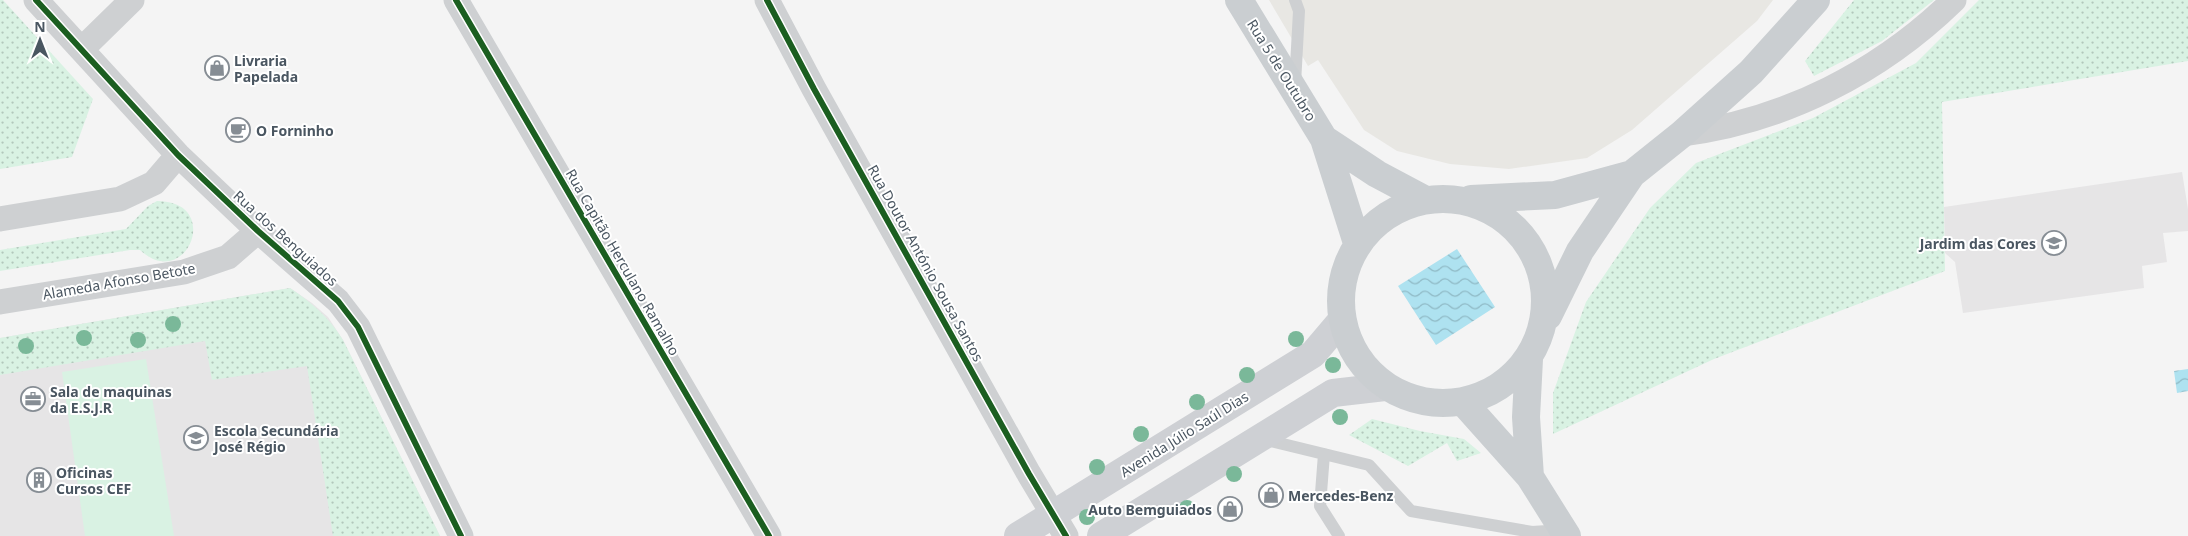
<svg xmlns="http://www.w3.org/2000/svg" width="2188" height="536" font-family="'Noto Sans',sans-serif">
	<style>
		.commercial { fill: #e8e7e3 }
		.education { fill: #e6e5e6 }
		.grass { fill: url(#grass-dots) }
		.pitch { fill: #d9f2e3 }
		.water { fill: url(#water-waves) }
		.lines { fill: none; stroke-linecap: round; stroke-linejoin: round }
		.service { stroke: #ced0d2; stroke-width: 12 }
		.minor { stroke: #ced0d2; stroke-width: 25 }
		.secondary { stroke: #ced0d4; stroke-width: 28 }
		.primary { stroke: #caced1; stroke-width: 28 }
		.cycleway-casing { stroke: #fff; stroke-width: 9 }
		.cycleway { stroke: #1b5e20; stroke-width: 6 }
		.tree { fill: #7ab899 }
		.labels { text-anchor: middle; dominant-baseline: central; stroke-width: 4; stroke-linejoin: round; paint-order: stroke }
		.poi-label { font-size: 14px; font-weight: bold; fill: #4a5661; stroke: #fff; text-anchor: start }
		.street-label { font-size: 14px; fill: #4a5661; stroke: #fff }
	</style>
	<defs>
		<pattern id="grass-dots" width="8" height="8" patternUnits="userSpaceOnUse" patternTransform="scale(1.25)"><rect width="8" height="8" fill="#d9f2e3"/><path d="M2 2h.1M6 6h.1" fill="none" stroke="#b2c7bb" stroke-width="1.8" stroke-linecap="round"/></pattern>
		<pattern id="water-waves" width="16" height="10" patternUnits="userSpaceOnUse" patternTransform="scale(1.25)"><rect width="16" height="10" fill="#aee2f0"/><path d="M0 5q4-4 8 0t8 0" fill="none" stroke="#90bac6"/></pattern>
	</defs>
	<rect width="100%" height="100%" fill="#f4f4f4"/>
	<!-- commercial -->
	<path class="commercial" d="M1269,0H1773L1757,21L1632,130L1587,158L1509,169L1450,164L1397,151L1364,130L1318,60L1308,66Z"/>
	<!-- education -->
	<path class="education" d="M2182,172L2188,209V231L2163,233L2167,262L2142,266L2144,288L1963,313L1955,262L1945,253L1944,207Z
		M290,288L312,303L328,317L343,340L440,536H0V338Z"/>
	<!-- grass -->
	<path class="grass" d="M0,0H3L93,99L72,157L0,169Z
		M1854,0H1934L1882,41L1814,76L1805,61Z
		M1979,0H2188V61L1942,102L1945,271L1714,359L1553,434V393L1586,302L1650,208L1696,163L1813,118L1916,63Z
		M157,201C224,201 186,293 140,250H130L0,271V250L126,229L148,206Z
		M290,288C312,303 329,317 343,340L440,536H333L307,366L212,380L205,341L0,375V338Z
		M1372,419L1420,431L1464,439L1481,453L1457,461L1447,443L1408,466L1349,435Z"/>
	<!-- pitch -->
	<path class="pitch" d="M146,359L174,536H85L62,372Z"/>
	<!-- water -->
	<path class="water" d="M1457,249L1495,307L1436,345L1398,286Z
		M2188,369V391L2177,393L2174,371Z"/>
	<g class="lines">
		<!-- service -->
		<path class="service" d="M1295,84L1299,11L1295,0
			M1262,439L1369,465L1411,511L1532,532
			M1324,454L1320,506L1339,536
			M1531,536L1532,532L1563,530"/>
		<!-- minor -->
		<path class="minor" d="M36,0L178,155L258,231L338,301L358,327L461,536
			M456,0L769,536
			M767,0L814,89L1029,474L1066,536
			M82,49L132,0
			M1682,134C1785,121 1880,72 1954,0
			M0,219L120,199L154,183L178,155
			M0,302L184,272L228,257L258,231"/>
		<!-- secondary -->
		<path class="secondary" d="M1018,536L1313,354L1341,321
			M1101,536L1333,393L1385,387"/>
		<!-- primary -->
		<path class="primary" d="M1239,0L1324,139L1357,243
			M1324,139L1377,174L1424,199
			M1341 301a102 102 0 1 1 204 0a102 102 0 1 1-204 0Z
			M1471,199L1555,195L1632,174
			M1548,316L1580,251L1632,174L1682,134L1751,72L1816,0
			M1529,359L1526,417L1530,477
			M1463,402L1530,477L1567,536"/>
		<defs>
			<path id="cycleway" d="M36,0L178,155L258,231L338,301L358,327L461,536
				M456,0L769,536
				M767,0L814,89L1029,474L1066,536"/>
		</defs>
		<!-- cycleway casing -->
		<use href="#cycleway" class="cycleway-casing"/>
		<!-- cycleway -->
		<use href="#cycleway" class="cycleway"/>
	</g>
	<!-- trees -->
	<g class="tree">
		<circle cx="173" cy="324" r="8"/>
		<circle cx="84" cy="338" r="8"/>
		<circle cx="1296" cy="339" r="8"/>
		<circle cx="138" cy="340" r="8"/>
		<circle cx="26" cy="346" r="8"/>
		<circle cx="1333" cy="365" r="8"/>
		<circle cx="1247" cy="375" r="8"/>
		<circle cx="1197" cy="402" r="8"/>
		<circle cx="1340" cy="417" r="8"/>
		<circle cx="1141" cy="434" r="8"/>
		<circle cx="1097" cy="467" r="8"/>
		<circle cx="1234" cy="474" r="8"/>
		<circle cx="1187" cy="508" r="8"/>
		<circle cx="1087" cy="517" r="8"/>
	</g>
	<!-- icons -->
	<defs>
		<symbol id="shop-ring" viewBox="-11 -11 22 22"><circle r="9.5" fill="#fff" stroke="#868d94" stroke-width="1.5"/><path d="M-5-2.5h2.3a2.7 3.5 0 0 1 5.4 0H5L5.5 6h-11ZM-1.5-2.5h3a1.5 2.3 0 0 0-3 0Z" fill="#868d94"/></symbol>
		<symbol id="cafe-ring" viewBox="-11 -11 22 22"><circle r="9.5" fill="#fff" stroke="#868d94" stroke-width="1.5"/><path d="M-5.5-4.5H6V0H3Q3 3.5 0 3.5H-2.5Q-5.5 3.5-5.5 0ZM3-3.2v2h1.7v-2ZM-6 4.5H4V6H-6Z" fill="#868d94"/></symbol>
		<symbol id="school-ring" viewBox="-11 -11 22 22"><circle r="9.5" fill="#fff" stroke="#868d94" stroke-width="1.5"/><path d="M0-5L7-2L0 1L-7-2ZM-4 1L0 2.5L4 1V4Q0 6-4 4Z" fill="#868d94"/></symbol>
		<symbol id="office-ring" viewBox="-11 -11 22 22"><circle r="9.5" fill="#fff" stroke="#868d94" stroke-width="1.5"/><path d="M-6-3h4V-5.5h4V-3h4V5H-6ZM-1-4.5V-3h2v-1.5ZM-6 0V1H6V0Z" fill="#868d94"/></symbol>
		<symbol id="building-ring" viewBox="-11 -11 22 22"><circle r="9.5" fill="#fff" stroke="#868d94" stroke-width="1.5"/><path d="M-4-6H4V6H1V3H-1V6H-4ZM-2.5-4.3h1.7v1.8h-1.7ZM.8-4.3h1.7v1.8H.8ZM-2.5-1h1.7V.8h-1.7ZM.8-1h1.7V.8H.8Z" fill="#868d94"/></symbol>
	</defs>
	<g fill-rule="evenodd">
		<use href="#shop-ring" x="203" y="54" width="28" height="28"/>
		<use href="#cafe-ring" x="224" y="116" width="28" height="28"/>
		<use href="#school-ring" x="2040" y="229" width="28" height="28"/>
		<use href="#office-ring" x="19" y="385" width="28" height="28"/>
		<use href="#school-ring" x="182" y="424" width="28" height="28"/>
		<use href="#building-ring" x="25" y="466" width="28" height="28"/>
		<use href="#shop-ring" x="1257" y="481" width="28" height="28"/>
		<use href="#shop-ring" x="1216" y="495" width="28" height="28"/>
	</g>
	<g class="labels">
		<!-- poi labels -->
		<g class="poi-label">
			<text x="234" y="60">Livraria<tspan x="234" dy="16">Papelada</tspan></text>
			<text x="256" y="130">O Forninho</text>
			<text x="2036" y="243" text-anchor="end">Jardim das Cores</text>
			<text x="50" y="391">Sala de maquinas<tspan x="50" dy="16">da E.S.J.R</tspan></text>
			<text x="214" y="430">Escola Secundária<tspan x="214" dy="16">José Régio</tspan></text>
			<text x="56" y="472">Oficinas<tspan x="56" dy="16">Cursos CEF</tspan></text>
			<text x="1288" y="495">Mercedes-Benz</text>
			<text x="1212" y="509" text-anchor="end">Auto Bemguiados</text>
		</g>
		<!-- street labels -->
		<g class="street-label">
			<text transform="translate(1282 70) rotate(58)">Rua 5 de Outubro</text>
			<text transform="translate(286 238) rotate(42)">Rua dos Benguiados</text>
			<text transform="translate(623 262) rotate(60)">Rua Capitão Herculano Ramalho</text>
			<text transform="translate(926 263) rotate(61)">Rua Doutor António Sousa Santos</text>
			<text transform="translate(119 281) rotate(-10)">Alameda Afonso Betote</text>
			<text transform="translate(1184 434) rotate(-32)">Avenida Júlio Saúl Dias</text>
		</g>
	</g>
	<!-- north arrow -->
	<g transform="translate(40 40)" stroke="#ffffff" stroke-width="4" paint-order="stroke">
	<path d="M0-4L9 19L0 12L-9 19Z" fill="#4a5661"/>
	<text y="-8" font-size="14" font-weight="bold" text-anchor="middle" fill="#4a5661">N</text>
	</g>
</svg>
